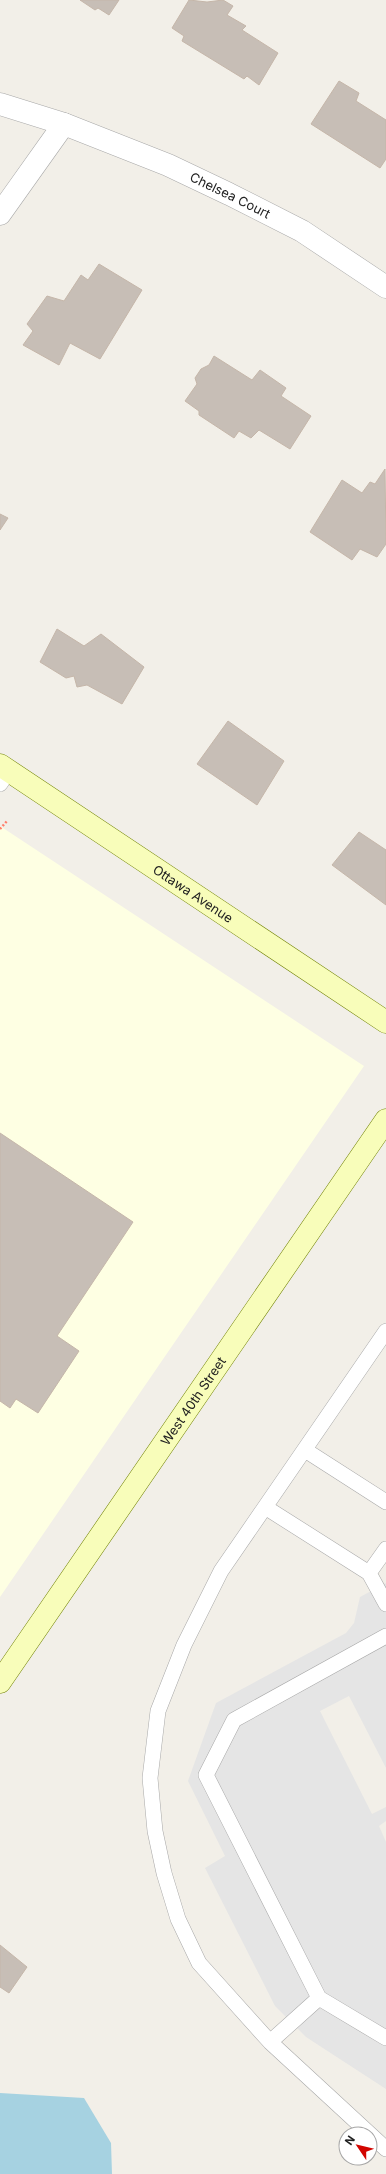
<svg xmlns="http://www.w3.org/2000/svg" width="386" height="2174" font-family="Inter,sans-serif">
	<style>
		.education { fill: #feffe3 }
		.parking { fill: #e5e5e5 }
		.water { fill: #a6d2e1 }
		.building { fill: #c7beb6; stroke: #c5b6a9 }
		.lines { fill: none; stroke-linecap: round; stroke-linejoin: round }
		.lane-casing { stroke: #a8a8a8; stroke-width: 16 }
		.street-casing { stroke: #a8a8a8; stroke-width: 23 }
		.secondary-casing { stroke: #6f8000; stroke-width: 23 }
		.path { stroke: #ff7e6b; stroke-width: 2.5; stroke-dasharray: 2 2; stroke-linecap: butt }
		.lane { stroke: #fff; stroke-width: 15 }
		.street { stroke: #fff; stroke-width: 22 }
		.secondary { stroke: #f8fdba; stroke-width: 22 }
		.labels { text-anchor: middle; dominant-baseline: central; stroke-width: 3; stroke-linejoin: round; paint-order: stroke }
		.street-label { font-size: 13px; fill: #212121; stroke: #fff }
	</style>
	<rect width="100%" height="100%" fill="#f2efe8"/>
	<!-- education -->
	<path class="education" d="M0,826L364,1066L0,1597Z"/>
	<!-- parking -->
	<path class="parking" d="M386,1583V1768L349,1696L320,1711L372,1814L386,1807V1821L379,1826L386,1842V2089L306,2037L275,2006L205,1868L225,1856L188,1781L216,1703L346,1633L354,1623L360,1597Z"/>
	<!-- water -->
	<path class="water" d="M0,2093L84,2098L111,2143L112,2174H0Z"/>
	<!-- building -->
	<path class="building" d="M80,0H119L109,15L98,8L95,10Z
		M189,0L207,2L223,0L233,6L227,15L246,26L242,30L278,53L259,85L247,76L244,79L182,41L184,36L172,28Z
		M339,81L359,93L356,101L386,120V159L380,168L311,124Z
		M99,264L142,290L100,359L70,343L59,365L23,345L33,331L27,324L47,296L64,301L81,275L88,280Z
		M214,356L252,380L260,370L286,388L281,396L311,416L290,449L259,430L251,438L239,431L234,438L199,415V411L185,401L197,384L195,378L201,369L209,365Z
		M385,469L386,544L377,557L360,549L352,560L310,532L342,480L362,493L370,482L375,484Z
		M0,514L8,518L0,530Z
		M57,629L84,646L101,634L144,667L122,704L87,685L77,687L74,676L66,678L40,662Z
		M228,721L284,761L257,805L197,764Z
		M359,832L386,850V905L332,865Z
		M0,1133L133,1222L57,1336L79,1351L38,1413L16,1399L10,1408L0,1401Z
		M0,1945L27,1967L9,1993L0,1987Z"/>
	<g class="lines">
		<defs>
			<path id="lane" d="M0,784L9,771
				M386,1331L221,1571L184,1645L158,1711L150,1778L155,1831L164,1873L178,1919L199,1963L270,2042L386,2149
				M305,1450L386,1502
				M265,1507L369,1573
				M386,1549L369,1573L386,1604
				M386,1636L234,1720L206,1775L319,1998L386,2038
				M270,2042L319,1998"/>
			<g id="street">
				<path id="s1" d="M0,104L64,124L168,165L229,194L302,231L386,287"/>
				<path d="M0,214L64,124"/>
			</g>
			<g id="secondary">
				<path id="s2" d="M0,765L386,1022"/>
				<path id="s3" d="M0,1682L386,1120"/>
			</g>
		</defs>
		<!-- lane casing -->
		<use href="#lane" class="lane-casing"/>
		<!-- street casing -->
		<use href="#street" class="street-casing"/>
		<!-- secondary casing -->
		<use href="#secondary" class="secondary-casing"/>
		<!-- path -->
		<path class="path" d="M0,829L7,821"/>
		<!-- lane -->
		<use href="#lane" class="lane"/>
		<!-- street -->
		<use href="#street" class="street"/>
		<!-- secondary -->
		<use href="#secondary" class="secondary"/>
	</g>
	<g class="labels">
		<!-- street labels -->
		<g class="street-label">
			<text stroke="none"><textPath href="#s1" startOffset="248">Chelsea Court</textPath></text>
			<text stroke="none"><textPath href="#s2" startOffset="232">Ottawa Avenue</textPath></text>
			<text stroke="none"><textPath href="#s3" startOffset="341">West 40th Street</textPath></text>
		</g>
	</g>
	<!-- north arrow -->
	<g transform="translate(358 2146) rotate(305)"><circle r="19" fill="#ffffff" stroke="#a6a6a6"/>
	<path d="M0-3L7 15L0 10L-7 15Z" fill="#d20500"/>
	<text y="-6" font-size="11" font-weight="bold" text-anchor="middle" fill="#212121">N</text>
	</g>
</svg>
